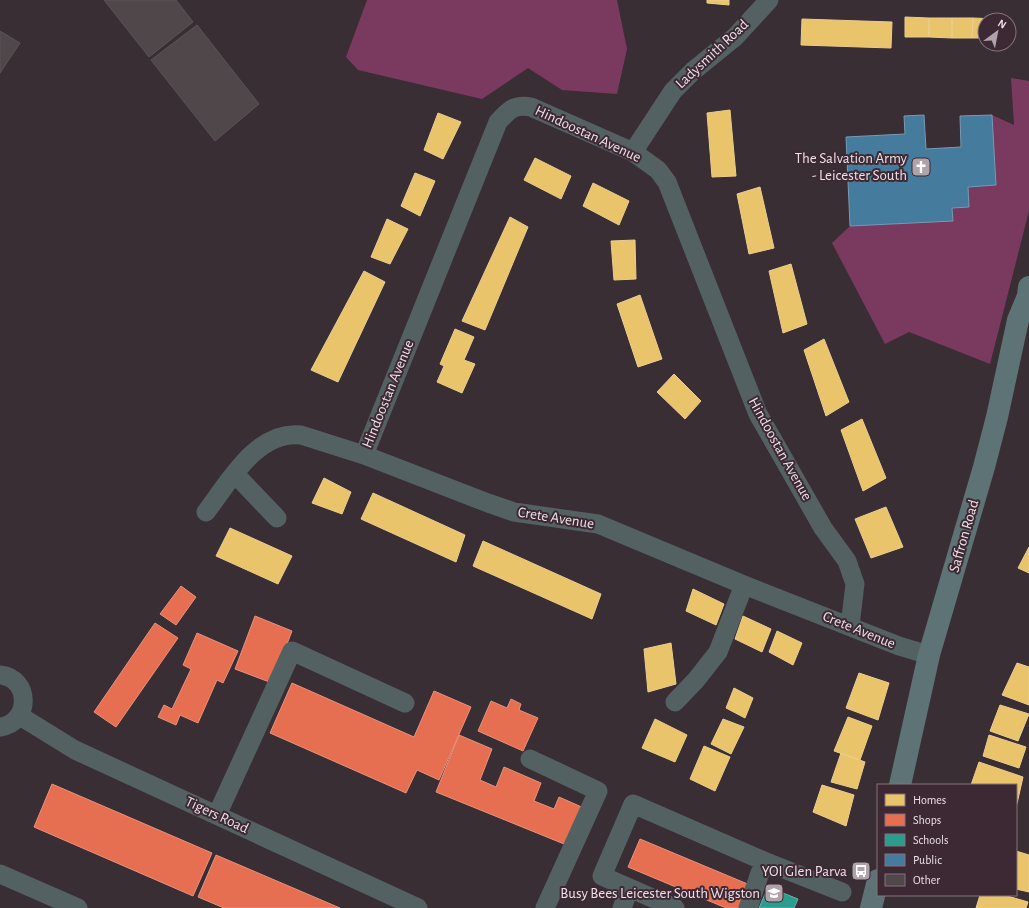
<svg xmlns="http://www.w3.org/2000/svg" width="1029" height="908" font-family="'Alegreya Sans',sans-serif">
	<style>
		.green { fill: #7a3a5f }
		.homes { fill: #e9c46a; stroke: #eacd90 }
		.shops { fill: #e76f51; stroke: #e9917e }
		.schools { fill: #2a9d8f; stroke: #65b1aa }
		.public { fill: #457b9d; stroke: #789ab4 }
		.building { fill: #50474b; stroke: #5c5257 }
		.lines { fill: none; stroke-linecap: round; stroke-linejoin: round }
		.minor { stroke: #536163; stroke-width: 19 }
		.major { stroke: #5d7375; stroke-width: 22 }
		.labels { text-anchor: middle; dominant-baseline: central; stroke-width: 4; stroke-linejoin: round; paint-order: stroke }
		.street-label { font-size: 15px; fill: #eee1e8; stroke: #3d2933 }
		.poi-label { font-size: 15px; fill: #eee1e8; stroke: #3d2933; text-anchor: end }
	</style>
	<rect width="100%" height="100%" fill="#392e33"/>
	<!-- green -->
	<path class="green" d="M367,0H617L627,49L617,94L562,90L528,68L482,99L358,70L346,57Z
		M1011,78L1029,81V211L990,364L909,332L885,344L832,243L850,226L953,221L952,208L968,207V187L995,185L992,115L1014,125Z"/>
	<!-- homes -->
	<path class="homes" d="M707,0H729V5L707,3Z
		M905,17L929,18V37H905Z
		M929,18H952V38L929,37Z
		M952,18H973L972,38H952Z
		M973,18L995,19L985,20V38H972Z
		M802,19L892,22L891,48L801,45Z
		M730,110L736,176L712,177L707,113Z
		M438,113L461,122L443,159L424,150Z
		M535,158L571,176L561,199L524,180Z
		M415,173L435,181L420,216L401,206Z
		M593,183L629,201L619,225L583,206Z
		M760,187L774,248L749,254L737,194Z
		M510,217L528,227L485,330L462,321Z
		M387,219L408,229L390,264L371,257Z
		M635,240L636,279L614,280L611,241Z
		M791,264L807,324L783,333L769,271Z
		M364,271L385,282L338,382L311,370Z
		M640,295L662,359L638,367L617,304Z
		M455,329L474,337L464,360L475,364L462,393L437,382L444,366L440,364Z
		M824,339L849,402L826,416L804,350Z
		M674,374L701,401L685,419L657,392Z
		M862,419L886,478L863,491L841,430Z
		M324,478L351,492L342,514L312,503Z
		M373,493L465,535L456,562L361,519Z
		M886,507L903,547L871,558L855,519Z
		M230,528L292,556L278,584L216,556Z
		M483,541L601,594L592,619L473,566Z
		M1029,547V573L1018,568Z
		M693,589L724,604L716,625L686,611Z
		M743,616L771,629L762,652L735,639Z
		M777,631L802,643L793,665L769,652Z
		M671,643L676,684L648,692L644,649Z
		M1017,663L1029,667V705L1002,695Z
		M859,673L889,683L878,720L846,708Z
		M734,688L753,698L745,718L726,708Z
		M1000,705L1029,714L1018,741L990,731Z
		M848,717L872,726L860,760L834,751Z
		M655,719L687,735L675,762L642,748Z
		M723,719L744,727L731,754L711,744Z
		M989,735L1026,747L1019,768L983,756Z
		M704,746L730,757L715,791L690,779Z
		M841,753L865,762L857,789L831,782Z
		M979,762L1023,777L1016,808V785H971Z
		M822,785L854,795L846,826L813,812Z
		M1016,851L1029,855V892L1016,889Z
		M980,895H1004L1028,902L1026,908H976Z"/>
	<!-- shops -->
	<path class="shops" d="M181,586L196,597L176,625L160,614Z
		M255,616L292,631L272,683L235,669Z
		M155,623L178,638L116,727L94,712Z
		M197,633L238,651L223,683L217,680L198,723L180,715L176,725L158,717L164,705L172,709L191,669L183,665Z
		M292,683L414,737L434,691L471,707L439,780L417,770L406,793L270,733Z
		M511,699L521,704L519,710L538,718L523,751L478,731L491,701L507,708Z
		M459,735L492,749L480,780L496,787L504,767L541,783L534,801L554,809L559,797L584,808L569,846L436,792Z
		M52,784L212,853L193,896L34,827Z
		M640,839L750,885L740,908H726L628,867Z
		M216,855L340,908H224L198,897Z"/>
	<!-- schools -->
	<path class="schools" d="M768,887L798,899L794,908H759Z"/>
	<!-- public -->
	<path class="public" d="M924,115L926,149L961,147L960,116L992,115L996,185L968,187L969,207L952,208L953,221L850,226L846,137L905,134L904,116Z"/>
	<!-- building -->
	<path class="building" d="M104,0H176L193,22L149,57Z
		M197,25L259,104L215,141L151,60Z
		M0,31L20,43L0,73Z"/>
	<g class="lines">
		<!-- minor -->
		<path class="minor" d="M633,152L673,91L693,71L735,37L769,0
			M364,455L498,122C509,110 514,104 531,107L633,152L658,170L667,182L758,414L823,528L847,561L855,584L850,626
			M235,474L277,518
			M206,512C229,482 257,430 301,435L364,455L488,503L514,512L598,524L744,585L899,646L929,655
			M0,675C31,678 31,723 0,727
			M675,702L696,680L718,652L744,585
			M20,716L75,750L418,908
			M530,759L598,791L545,908
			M217,815L292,651L405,703
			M764,861L842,892
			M0,874L78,908
			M622,908L629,889
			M675,908L602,876L633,804L764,861L748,908"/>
		<!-- major -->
		<path class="major" d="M900,785L929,655L984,467L997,417L1018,320L1028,296L1029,287
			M871,908L878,880"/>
	</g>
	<!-- icons -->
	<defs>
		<symbol id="church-square" viewBox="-11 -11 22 22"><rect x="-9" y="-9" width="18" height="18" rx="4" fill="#afa2a9" stroke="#3d2933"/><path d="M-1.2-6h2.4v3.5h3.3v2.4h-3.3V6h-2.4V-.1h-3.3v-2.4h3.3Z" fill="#fff"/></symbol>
		<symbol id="bus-square" viewBox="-11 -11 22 22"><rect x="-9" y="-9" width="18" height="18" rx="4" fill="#afa2a9" stroke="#3d2933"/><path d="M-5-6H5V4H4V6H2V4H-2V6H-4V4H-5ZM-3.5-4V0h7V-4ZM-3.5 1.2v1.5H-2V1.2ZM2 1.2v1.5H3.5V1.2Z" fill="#fff"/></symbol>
		<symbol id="school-square" viewBox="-11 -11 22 22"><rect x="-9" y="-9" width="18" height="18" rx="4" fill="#afa2a9" stroke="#3d2933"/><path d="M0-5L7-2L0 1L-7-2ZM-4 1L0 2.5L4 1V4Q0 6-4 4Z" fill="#fff"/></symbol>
	</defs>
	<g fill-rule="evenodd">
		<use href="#church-square" x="910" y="156" width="22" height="22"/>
		<use href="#bus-square" x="850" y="860" width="22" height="22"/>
		<use href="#school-square" x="763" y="882" width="22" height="22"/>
	</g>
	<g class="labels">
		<!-- street labels -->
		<g class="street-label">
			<text transform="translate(712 54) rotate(-43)">Ladysmith Road</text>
			<text transform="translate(588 134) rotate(25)">Hindoostan Avenue</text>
			<text transform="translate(388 394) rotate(-68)">Hindoostan Avenue</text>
			<text transform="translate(780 449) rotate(61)">Hindoostan Avenue</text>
			<text transform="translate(556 518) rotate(9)">Crete Avenue</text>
			<text transform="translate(964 536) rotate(-74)">Saffron Road</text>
			<text transform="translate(859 630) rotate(22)">Crete Avenue</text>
			<text transform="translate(217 815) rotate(25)">Tigers Road</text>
		</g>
		<!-- poi labels -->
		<g class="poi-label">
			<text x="907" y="158">The Salvation Army<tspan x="907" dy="17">- Leicester South</tspan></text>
			<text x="847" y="871">YOI Glen Parva</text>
			<text x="760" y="893">Busy Bees Leicester South Wigston</text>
		</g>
	</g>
	<!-- legend -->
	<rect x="877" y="784" width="140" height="112" fill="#3d2933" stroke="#84737b"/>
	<rect x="885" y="794" width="20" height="12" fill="#e9c46a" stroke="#84737b"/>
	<text x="913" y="804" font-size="12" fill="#eee1e8">Homes</text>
	<rect x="885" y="814" width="20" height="12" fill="#e76f51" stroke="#84737b"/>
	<text x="913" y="824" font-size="12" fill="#eee1e8">Shops</text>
	<rect x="885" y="834" width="20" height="12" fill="#2a9d8f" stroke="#84737b"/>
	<text x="913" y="844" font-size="12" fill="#eee1e8">Schools</text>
	<rect x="885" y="854" width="20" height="12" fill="#457b9d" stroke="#84737b"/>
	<text x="913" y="864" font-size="12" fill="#eee1e8">Public</text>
	<rect x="885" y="874" width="20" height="12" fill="#50474b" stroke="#84737b"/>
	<text x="913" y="884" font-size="12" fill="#eee1e8">Other</text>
	<!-- north arrow -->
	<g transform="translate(997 32) rotate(32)"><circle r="19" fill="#3d2933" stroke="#84737b"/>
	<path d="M0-3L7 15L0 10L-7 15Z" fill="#afa2a9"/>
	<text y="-6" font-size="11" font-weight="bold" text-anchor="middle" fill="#eee1e8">N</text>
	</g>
</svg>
